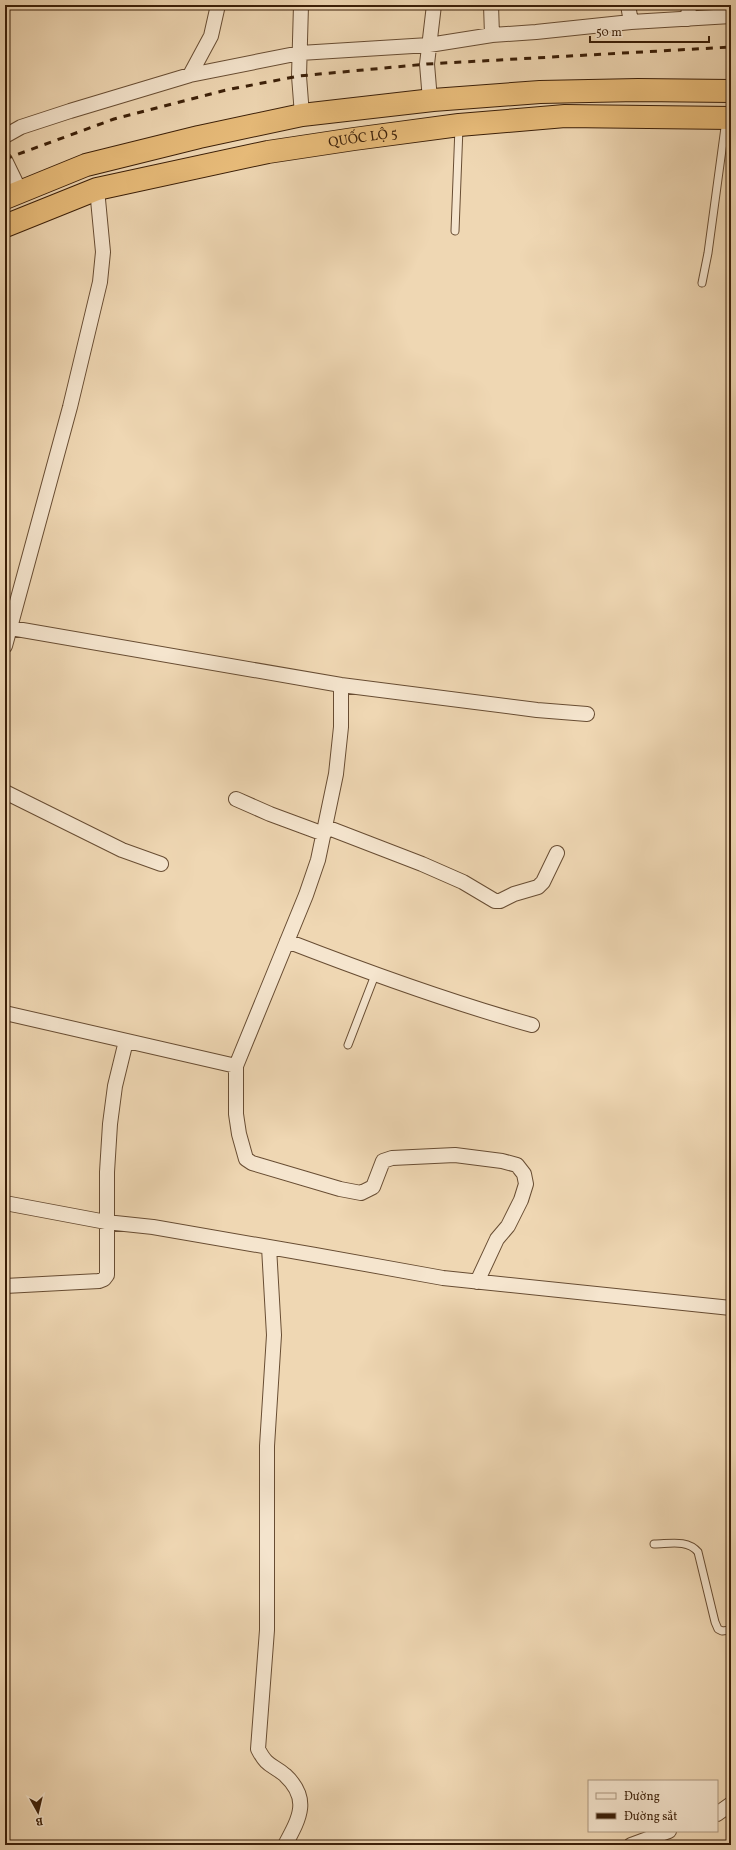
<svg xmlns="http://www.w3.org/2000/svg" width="736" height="1850" font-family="Vollkorn,serif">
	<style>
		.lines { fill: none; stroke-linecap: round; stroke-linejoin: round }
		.lane-casing { stroke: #684d33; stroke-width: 9 }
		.street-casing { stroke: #684d33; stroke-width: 16 }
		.highway-casing { stroke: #3b1f08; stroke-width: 24 }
		.lane { stroke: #f5e5ce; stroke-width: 7 }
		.street { stroke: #f5e5ce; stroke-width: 14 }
		.highway { stroke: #e8bc7a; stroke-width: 22 }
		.rail { stroke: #3b1f08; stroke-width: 3; stroke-dasharray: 7 7; stroke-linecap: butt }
		.labels { text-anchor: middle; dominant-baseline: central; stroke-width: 3.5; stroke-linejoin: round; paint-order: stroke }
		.street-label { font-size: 14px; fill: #3b1f08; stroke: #f5e5ce }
	</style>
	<rect width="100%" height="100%" fill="#efd7b3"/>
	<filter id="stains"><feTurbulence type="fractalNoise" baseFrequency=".005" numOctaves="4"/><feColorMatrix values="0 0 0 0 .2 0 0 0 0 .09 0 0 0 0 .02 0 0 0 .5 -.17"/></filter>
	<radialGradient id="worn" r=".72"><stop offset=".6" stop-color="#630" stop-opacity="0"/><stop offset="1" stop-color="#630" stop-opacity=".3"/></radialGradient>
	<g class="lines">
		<defs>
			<path id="lane" d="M455,231L459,127
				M702,283L708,253L726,120
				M348,1045L375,975
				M654,1544C669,1544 687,1539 698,1552L715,1622L718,1629L722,1631L731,1630"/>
			<path id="street" d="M301,5L299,76L302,115
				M491,5L492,35
				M628,5L631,22
				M688,19L689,5
				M190,75L211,36L218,5
				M430,100L427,64L434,5
				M5,136L21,127L70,111L190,75L300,53L429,45L492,35L536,32L631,22L731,16
				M5,160L20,191
				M5,627L341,685L537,710L587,714
				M5,646L70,407L100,282L103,252L97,189
				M341,685V727L336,774L318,860L306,895L236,1066V1114L239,1134L246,1159L252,1163L340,1189L361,1193L373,1187L383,1161L392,1158L455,1155L502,1161L517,1165L524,1174L526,1184L521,1200L508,1226L497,1239L477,1282
				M5,792L122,850L161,864
				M236,799L270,814L324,834
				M326,827L422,864L463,882L495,901H500L514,894L538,887L543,882L557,853
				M287,941C367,972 449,1002 532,1025
				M5,1013L236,1066
				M5,1203L106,1222L153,1227L315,1255L443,1278L731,1308
				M269,1247L274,1335L267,1446V1630L258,1749C267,1767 272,1764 285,1775C311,1799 299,1819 285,1845
				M5,1286L99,1281L104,1279L107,1275V1172L110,1124L115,1086L126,1041
				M717,1814L731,1804
				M631,1845L669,1831"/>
			<g id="highway">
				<path d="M5,198L86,165L199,137L302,115L433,100L540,92L638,90L731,91"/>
				<path id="s1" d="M5,226L97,189L268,152L354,139L459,125L565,116L731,118"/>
			</g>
		</defs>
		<!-- lane casing -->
		<use href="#lane" class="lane-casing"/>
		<!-- street casing -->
		<use href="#street" class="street-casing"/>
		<!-- highway casing -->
		<use href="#highway" class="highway-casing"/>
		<!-- lane -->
		<use href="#lane" class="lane"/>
		<!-- street -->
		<use href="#street" class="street"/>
		<!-- highway -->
		<use href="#highway" class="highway"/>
		<!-- rail -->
		<path class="rail" d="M5,159L114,119L226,90L299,76L427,64L731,47"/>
	</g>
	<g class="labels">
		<!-- street labels -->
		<g class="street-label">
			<text stroke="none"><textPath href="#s1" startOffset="370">QUỐC LỘ 5</textPath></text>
		</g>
	</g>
	<!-- margin -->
	<rect width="736" height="1850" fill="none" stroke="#efd7b3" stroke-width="20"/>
	<rect x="6" y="6" width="724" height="1838" fill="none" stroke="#3b1f08" stroke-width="2"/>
	<rect x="10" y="10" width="716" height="1830" fill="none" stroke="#3b1f08"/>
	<!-- legend -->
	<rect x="588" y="1780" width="130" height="52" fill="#f5e5ce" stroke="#ab967f"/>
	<rect x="596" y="1793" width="20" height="6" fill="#f5e5ce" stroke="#ab967f"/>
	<text x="624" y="1800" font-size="12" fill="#3b1f08">Đường</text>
	<rect x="596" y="1813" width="20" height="6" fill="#3b1f08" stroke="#ab967f"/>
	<text x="624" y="1820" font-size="12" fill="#3b1f08">Đường sắt</text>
	<!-- north arrow -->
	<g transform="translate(38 1812) rotate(172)" stroke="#f5e5ce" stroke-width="3" paint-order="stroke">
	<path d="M0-3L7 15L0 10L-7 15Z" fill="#3b1f08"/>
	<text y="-6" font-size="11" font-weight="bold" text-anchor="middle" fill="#3b1f08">B</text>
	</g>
	<!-- scale -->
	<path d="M590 36v6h119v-6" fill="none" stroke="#3b1f08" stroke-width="2"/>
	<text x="596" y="36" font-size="12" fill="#3b1f08" stroke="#f5e5ce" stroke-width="3" paint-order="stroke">50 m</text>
	<rect width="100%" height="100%" filter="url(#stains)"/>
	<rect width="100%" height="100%" fill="url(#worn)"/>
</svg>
